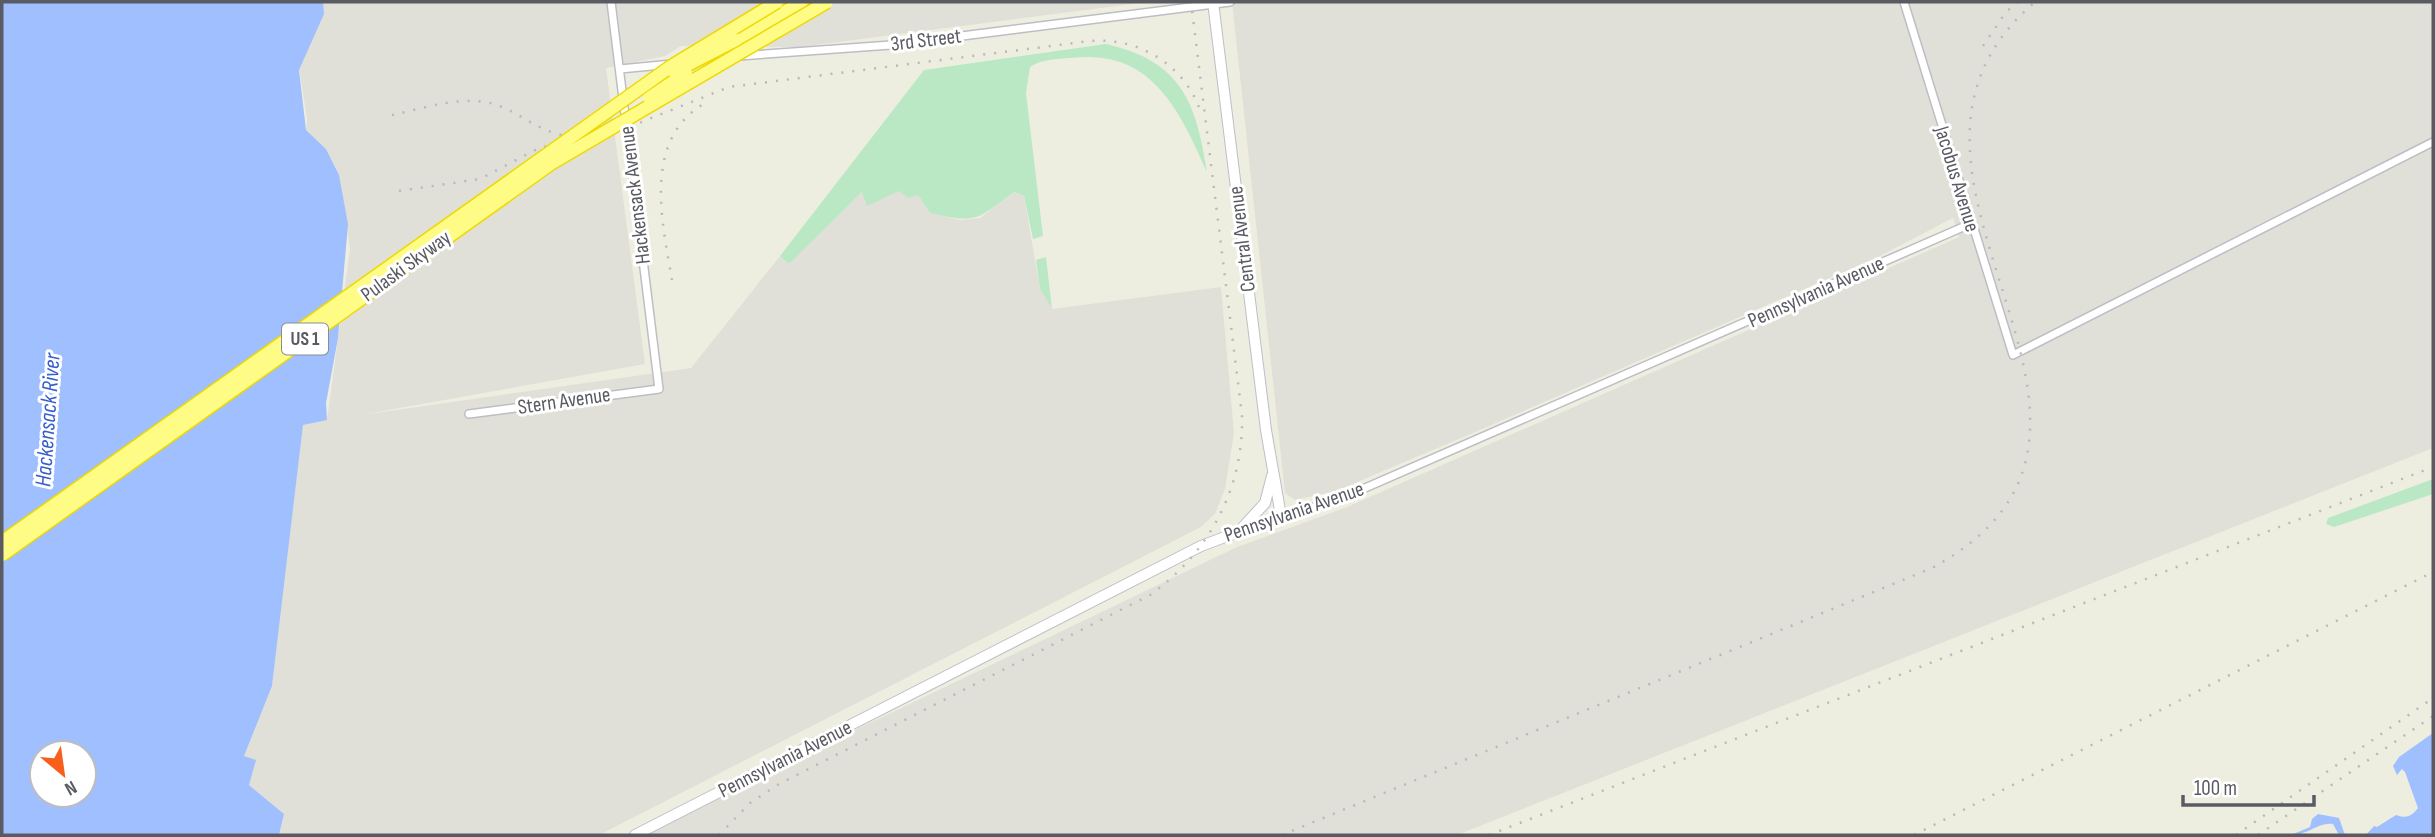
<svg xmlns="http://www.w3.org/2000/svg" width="2435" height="837" font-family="'Sofia Sans Condensed',sans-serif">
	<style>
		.industrial { fill: #e1e0d8 }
		.green { fill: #bae8c4 }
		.water { fill: #9fbfff; fill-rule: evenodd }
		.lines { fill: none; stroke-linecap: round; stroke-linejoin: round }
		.minor-casing { stroke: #bdbec5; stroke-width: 10 }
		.secondary-casing { stroke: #bdbfc8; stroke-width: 12 }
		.motorway-casing { stroke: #eed900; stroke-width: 15 }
		.minor { stroke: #fff; stroke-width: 7 }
		.secondary { stroke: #fff; stroke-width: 10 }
		.motorway { stroke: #fffc86; stroke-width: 12 }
		.rail { stroke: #b8b9b9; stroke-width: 2.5; stroke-dasharray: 2 9; stroke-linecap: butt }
		.motorway-bridge-casing { stroke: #eed900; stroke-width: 15; stroke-linecap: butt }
		.motorway-bridge { stroke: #fffc86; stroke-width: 12 }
		.labels { text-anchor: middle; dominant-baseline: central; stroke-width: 6; stroke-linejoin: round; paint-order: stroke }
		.shield { fill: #fff; stroke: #8b8c92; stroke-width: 2 }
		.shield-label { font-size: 19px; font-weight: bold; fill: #595b63 }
		.street-label { font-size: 21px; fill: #595b63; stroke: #fff }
		.water-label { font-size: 23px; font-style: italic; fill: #375ecd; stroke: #fff }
	</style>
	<rect width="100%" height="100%" fill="#eeeee0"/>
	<!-- industrial -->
	<path class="industrial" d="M322,2H1148L800,47L681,46L665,56L606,68L645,364L361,415L691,368L780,256L789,264L862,192L900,191L918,195L930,213L961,220L980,218L1014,192L1024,196L1040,289L1052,309L1221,287L1234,433L1225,489L1215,514L1201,527L599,835H279L284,814L249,785L244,756L272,686L303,424L327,420L350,249L339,175L326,149L306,130L307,119L299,68L323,16Z
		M1232,2H2433V448L1457,835H636L1237,547L1347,507L1959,237L1953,218L1878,257L1473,433L1336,491L1295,500L1285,493Z"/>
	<!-- green -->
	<path class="green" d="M1106,44C1181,61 1196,101 1207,172C1179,109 1151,48 1071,58C1057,59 1042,59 1030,67L1026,93L1043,236L1033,239L1024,196L1014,192C976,220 978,224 930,213L918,195L908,198L899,191L867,206L862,192L789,264L780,256L924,70Z
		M1046,257L1052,309L1040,289L1036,260Z
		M2433,479V494L2334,527L2326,524L2328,518Z"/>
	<!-- water -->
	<path class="water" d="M2,2H323L324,14L299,70L306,130L326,149L339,175L348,224L338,338L326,403L327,420L303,425L272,686L244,756L256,760L249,785L284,814L279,835H2ZM42,753H84V795H42Z
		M2433,733V835H2366L2374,826L2377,827L2396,815C2406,819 2412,816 2418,808L2405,772L2402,769L2397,775L2393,766L2399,757Z
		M2318,814L2339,818L2345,835H2339L2333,824C2318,822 2309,835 2291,835L2310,827L2312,819Z"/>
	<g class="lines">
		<defs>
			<path id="minor" d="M1904,2L2013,355L2433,142
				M739,56L891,45L1230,2
				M620,69L672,64
				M469,414L659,389L611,2
				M1281,516L1333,502L1970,224"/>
			<path id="secondary" d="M1243,527L1265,503L1272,476
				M635,835L1201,546L1281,516L1266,430L1213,2"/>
			<path id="motorway" d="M736,40L802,2"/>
		</defs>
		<!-- minor casing -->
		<use href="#minor" class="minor-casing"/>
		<!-- secondary casing -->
		<use href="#secondary" class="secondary-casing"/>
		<!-- motorway casing -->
		<use href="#motorway" class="motorway-casing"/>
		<!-- minor -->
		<use href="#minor" class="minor"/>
		<!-- secondary -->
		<use href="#secondary" class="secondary"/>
		<!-- motorway -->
		<use href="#motorway" class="motorway"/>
		<!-- rail -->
		<path class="rail" d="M1983,46L2006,12L2018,2
			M392,115C426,108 466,93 500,106C524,116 543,134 570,136
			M399,191L480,179L539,148L624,129L729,87L1090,41C1139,37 1184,65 1200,110
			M672,280C662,221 641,136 709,101
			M719,835L750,803L779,784L1150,595C1209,553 1244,488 1242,415L1191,2
			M1282,835L1932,568C2191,427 1832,174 2035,2
			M1489,835L2433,467
			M1914,835L2433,572
			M2236,835L2433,698
			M2258,835L2433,716"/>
		<defs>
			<path id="motorway-bridge" d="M674,72L736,40
				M649,98L686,73
				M2,542L670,67L777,2
				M2,555L552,163L827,2"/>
		</defs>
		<!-- motorway-bridge casing -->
		<use href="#motorway-bridge" class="motorway-bridge-casing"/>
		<!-- motorway-bridge -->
		<use href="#motorway-bridge" class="motorway-bridge"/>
	</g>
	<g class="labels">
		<!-- shield labels -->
		<rect class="shield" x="282" y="323.5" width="46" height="31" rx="5"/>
		<g class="shield-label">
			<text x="305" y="339">US 1</text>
		</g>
		<!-- street labels -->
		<g class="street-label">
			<text transform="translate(926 40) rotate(-7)">3rd Street</text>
			<text transform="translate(1957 179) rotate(73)">Jacobus Avenue</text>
			<text transform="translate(635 195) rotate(-97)">Hackensack Avenue</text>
			<text transform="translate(1242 239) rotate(-97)">Central Avenue</text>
			<text transform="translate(406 266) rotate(-36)">Pulaski Skyway</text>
			<text transform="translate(1816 292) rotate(-24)">Pennsylvania Avenue</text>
			<text transform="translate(564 401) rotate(-8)">Stern Avenue</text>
			<text transform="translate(1294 512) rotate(-19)">Pennsylvania Avenue</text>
			<text transform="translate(785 759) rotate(-27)">Pennsylvania Avenue</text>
		</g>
		<!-- water labels -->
		<g class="water-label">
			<text transform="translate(48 420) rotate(-86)">Hackensack River</text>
		</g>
	</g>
	<!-- border -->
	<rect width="2435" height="837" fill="none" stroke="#595b63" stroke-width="7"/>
	<!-- north arrow -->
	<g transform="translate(63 774) rotate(151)"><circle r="33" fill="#ffffff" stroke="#bdbdc1" stroke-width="2"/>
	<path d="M0-5L12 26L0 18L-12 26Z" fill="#f85f1c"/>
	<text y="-10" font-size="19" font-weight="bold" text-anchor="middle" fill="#595b63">N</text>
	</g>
	<!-- scale -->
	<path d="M2183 795v10h131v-10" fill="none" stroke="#595b63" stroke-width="3.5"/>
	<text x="2194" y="795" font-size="21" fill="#595b63" stroke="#ffffff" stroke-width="5" paint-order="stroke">100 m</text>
</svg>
